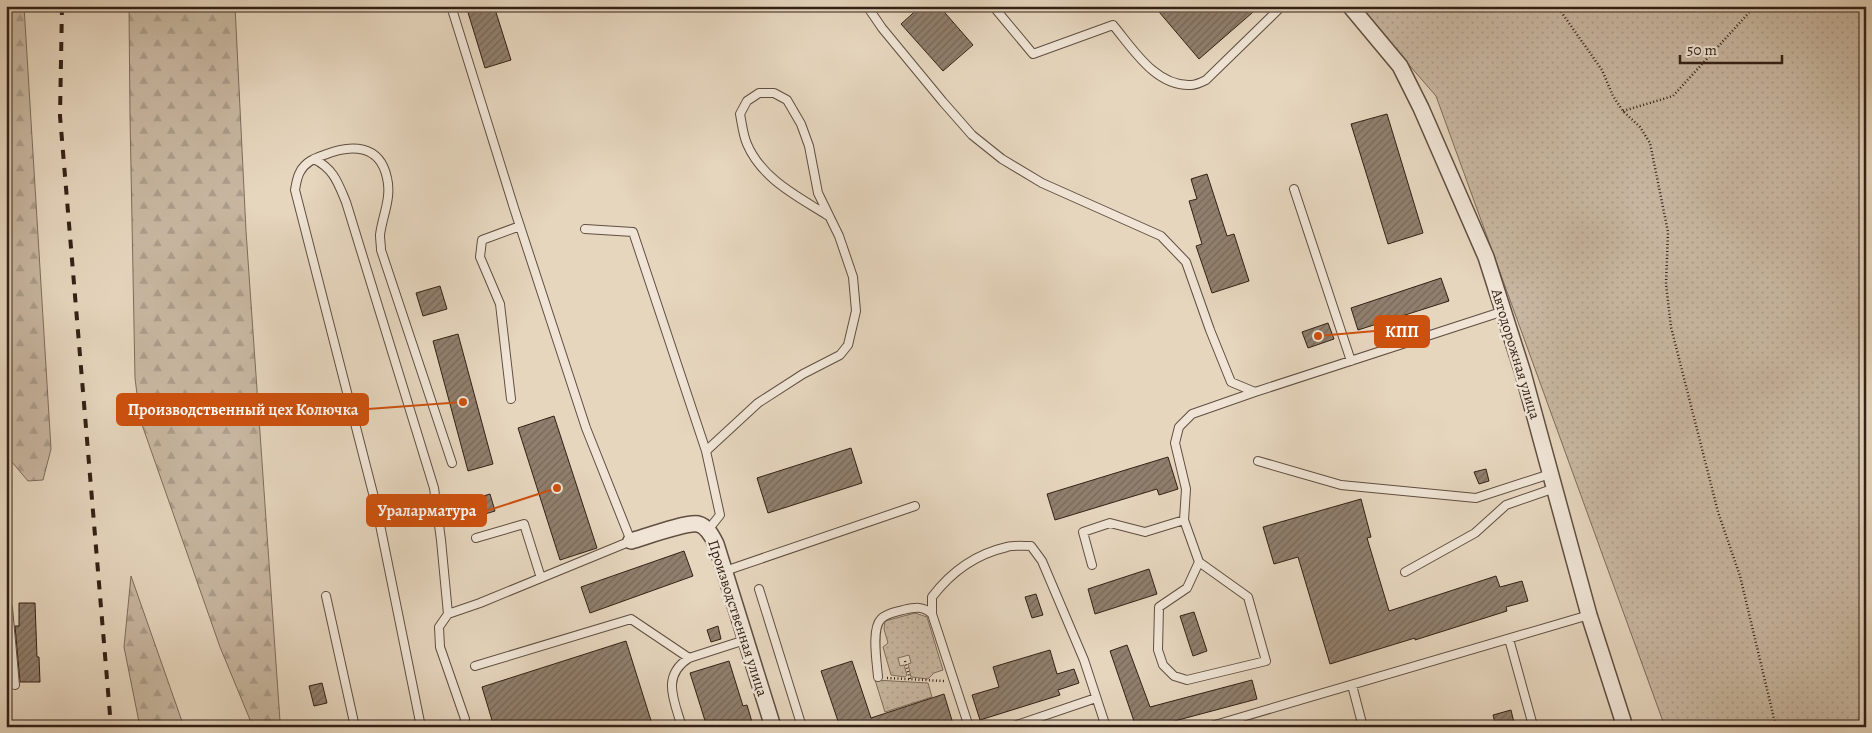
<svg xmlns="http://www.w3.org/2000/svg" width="1872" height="733" font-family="Alegreya,serif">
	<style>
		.grass { fill: url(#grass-dots); stroke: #7e6c5c }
		.forest { fill: url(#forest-firs); stroke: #7e6c5c }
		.building { fill: url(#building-hatch); stroke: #332116 }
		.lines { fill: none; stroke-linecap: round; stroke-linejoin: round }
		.lane-casing { stroke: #604e40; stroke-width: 10 }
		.street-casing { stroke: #604e40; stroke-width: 18 }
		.path { stroke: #332116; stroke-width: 2.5; stroke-dasharray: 1 2.5; stroke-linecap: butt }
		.lane { stroke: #efe4d5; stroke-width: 8 }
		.street { stroke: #efe4d5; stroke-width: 15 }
		.rail { stroke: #332116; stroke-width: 4; stroke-dasharray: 9 9; stroke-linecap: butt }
		.labels { text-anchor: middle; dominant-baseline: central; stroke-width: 5; stroke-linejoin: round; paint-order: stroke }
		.street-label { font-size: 15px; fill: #332116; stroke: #efe4d5 }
		.leader { fill: none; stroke: #cd510e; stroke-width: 2 }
		.callout-dot { fill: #cd510e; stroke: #efe4d5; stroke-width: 2 }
		.callout { fill: #cd510e; stroke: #cd510e; stroke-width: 2 }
		.callout-label { font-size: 16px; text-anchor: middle; font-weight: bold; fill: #fff }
	</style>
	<defs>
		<pattern id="grass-dots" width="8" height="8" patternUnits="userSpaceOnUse" patternTransform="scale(1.25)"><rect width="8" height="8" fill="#c8b7a1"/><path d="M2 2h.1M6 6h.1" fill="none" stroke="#ac9d8a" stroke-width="1.8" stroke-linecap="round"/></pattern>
		<pattern id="forest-firs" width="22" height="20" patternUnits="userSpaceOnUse" patternTransform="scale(1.25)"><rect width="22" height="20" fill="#c8b7a1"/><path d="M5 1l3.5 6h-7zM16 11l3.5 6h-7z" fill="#ac9d8a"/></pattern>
		<pattern id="building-hatch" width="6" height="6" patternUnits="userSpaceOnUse" patternTransform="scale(1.25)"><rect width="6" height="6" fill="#907f6d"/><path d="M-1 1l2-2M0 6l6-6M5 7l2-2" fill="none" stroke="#766859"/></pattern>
	</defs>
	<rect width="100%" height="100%" fill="#e6d6be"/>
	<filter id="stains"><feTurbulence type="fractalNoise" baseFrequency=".004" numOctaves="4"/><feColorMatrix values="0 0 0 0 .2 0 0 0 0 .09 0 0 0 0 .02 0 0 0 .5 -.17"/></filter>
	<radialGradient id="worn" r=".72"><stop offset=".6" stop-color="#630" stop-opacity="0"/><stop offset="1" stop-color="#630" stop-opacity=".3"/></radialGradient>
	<!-- grass -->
	<path class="grass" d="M1358,6H1866V727H1665L1436,96Z
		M915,613L927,617L943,670L934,673L928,679L911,677L908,664L911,663L909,655L898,658L900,666L904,665L907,675L905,677L891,675L883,647L888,643L884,629L885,621Z
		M875,680L928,683L932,697L885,712Z"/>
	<!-- forest -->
	<path class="forest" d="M6,6H24L51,449L43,480L28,481L6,455Z
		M129,6H235L246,231L280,721L279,727H253L220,647L140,419L135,378L130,116Z
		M131,576L184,727H140L124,647Z
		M17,724L64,725V727H17Z"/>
	<!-- building -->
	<path class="building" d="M466,6H494L511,60L485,68Z
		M921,6H939L973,45L943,71L901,24Z
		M1154,6H1260L1199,59Z
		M1387,114L1423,233L1388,244L1351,124Z
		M1207,174L1227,236L1234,234L1249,281L1212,293L1196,246L1202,244L1189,201L1197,199L1191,179Z
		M1441,278L1449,301L1358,330L1351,308Z
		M440,286L447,309L423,316L416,293Z
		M1328,323L1334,339L1308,348L1302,332Z
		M458,334L493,464L468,471L433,341Z
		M554,416L597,548L560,560L518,428Z
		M851,448L862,483L768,513L757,478Z
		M1168,457L1178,489L1159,495L1157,489L1055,520L1047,494Z
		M1486,469L1489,481L1479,484L1474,472Z
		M490,494L495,511L465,520L460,503Z
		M1361,499L1371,537L1367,538L1389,611L1496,576L1500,587L1522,581L1528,601L1506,607L1507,611L1415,640V638L1330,664L1298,557L1274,564L1263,527Z
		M684,551L693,576L590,613L581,587Z
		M1149,569L1157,594L1095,614L1088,589Z
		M1036,594L1043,615L1032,618L1025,597Z
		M19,603H35L37,657H39L40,682H20L15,626H19Z
		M1194,612L1207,651L1193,656L1180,616Z
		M718,626L721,639L711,642L707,630Z
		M626,641L653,727H494L482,687Z
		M1127,645L1150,707L1252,680L1257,699L1152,727H1136L1110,651Z
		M1050,650L1057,674L1074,669L1079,683L1058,690L1060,695L980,720L972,695L999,687L993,667Z
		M729,661L743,706L747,705L752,722L745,725L746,727H707L690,673Z
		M852,661L871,718L944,694L954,727H840L821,671Z
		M322,683L327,703L314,706L309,686Z
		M1511,710L1515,727H1496L1493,715Z"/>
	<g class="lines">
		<defs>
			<path id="lane" d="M451,6L514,208L586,428L631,541L480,603L448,614L439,627L440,647L465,719L463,727
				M867,6L882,28L943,102L972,135L1002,159L1042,183L1161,236L1186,262L1210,330L1231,382L1255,392L1504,311
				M993,6L1033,54L1113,25C1133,49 1156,87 1191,85C1196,85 1202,82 1206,80L1282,6
				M314,159C334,169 338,183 346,202L434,488L441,540L448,614
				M1294,189L1351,361
				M585,229L633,232L706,451
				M511,399L500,304L480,257L482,240L520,226
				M1258,461L1341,485L1476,498L1550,474
				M708,530L720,515L706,451L758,403L803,374L840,355L848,345L856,311L853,277L839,236L818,193L809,146L801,124L787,100L774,93H759L747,101L740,114C742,124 743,135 747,144C762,179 797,196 827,215
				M476,538L524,524L541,578
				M1199,562L1248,597L1266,661L1187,680L1174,676L1163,665L1158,650L1159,607L1187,588L1199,562L1184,520L1186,489L1175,443L1179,427L1192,414L1255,392
				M1092,565L1083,532L1110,523L1145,532L1184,520
				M725,571L915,506
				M1405,572L1475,533L1506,505L1555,488
				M759,589L802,727
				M326,596L355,727
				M6,608H8L15,685
				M1509,639L1532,722
				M475,666L631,619L689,658
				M878,677C877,663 871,629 881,619C887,613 896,612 903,610C916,607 923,606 932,614
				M1352,685L1363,727
				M421,727L376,505L295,190C296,184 297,177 300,172C305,162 315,158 324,155C351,144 380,144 387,178C392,198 382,217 380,235C380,240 381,245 381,250L452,463
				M682,727C674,700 661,676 689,658L745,640
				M969,727L932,614V597C951,572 976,554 1007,547C1014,545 1023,546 1031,546L1042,561L1084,660L1106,727
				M1011,727L1096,698
				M1208,727L1589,615"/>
			<path id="street" d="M1350,6L1400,66L1421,108L1486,257L1523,373L1589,615L1625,727
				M631,541C645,537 686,522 698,524C707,526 712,536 716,544L773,727"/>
		</defs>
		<!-- lane casing -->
		<use href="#lane" class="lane-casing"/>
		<!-- street casing -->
		<use href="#street" class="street-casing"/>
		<!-- path -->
		<path class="path" d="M1557,6L1602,70L1613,96L1623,111L1640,127L1650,143L1668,232L1666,284L1671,327L1718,512L1740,576L1776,727
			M1623,111L1673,96L1755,6
			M905,661L910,679
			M887,678L944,681"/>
		<!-- lane -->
		<use href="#lane" class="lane"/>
		<!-- street -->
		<use href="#street" class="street"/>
		<!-- rail -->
		<path class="rail" d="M62,6L60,116L111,727"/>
	</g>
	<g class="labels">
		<!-- street labels -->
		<g class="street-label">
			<text transform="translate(1516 354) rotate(73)">Автодорожная улица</text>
			<text transform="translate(738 618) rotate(72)">Производственная улица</text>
		</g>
	</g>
	<!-- callouts -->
	<path class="leader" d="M1318 336L1375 331M463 402L368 409M557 488L486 511"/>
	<g class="callout-dot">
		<circle cx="1318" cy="336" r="5"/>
		<circle cx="463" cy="402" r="5"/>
		<circle cx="557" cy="488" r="5"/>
	</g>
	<g class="callout">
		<rect x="1375" y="316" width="54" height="31" rx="5"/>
		<rect x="117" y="394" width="251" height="31" rx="5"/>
		<rect x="367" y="495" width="119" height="31" rx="5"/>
	</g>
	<g class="callout-label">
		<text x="1402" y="337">КПП</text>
		<text x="243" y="415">Производственный цех Колючка</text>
		<text x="427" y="516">Ураларматура</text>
	</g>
	<!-- margin -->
	<rect width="1872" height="733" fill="none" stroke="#e6d6be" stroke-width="25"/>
	<rect x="8" y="8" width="1857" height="718" fill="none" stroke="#332116" stroke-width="2.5"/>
	<rect x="12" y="12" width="1847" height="708" fill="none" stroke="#332116"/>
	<!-- scale -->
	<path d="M1680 55v8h102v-8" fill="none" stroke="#332116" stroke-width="2.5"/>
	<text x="1687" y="55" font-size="15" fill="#332116" stroke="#efe4d5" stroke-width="4" paint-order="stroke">50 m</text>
	<rect width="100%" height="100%" filter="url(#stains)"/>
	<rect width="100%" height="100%" fill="url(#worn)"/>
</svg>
